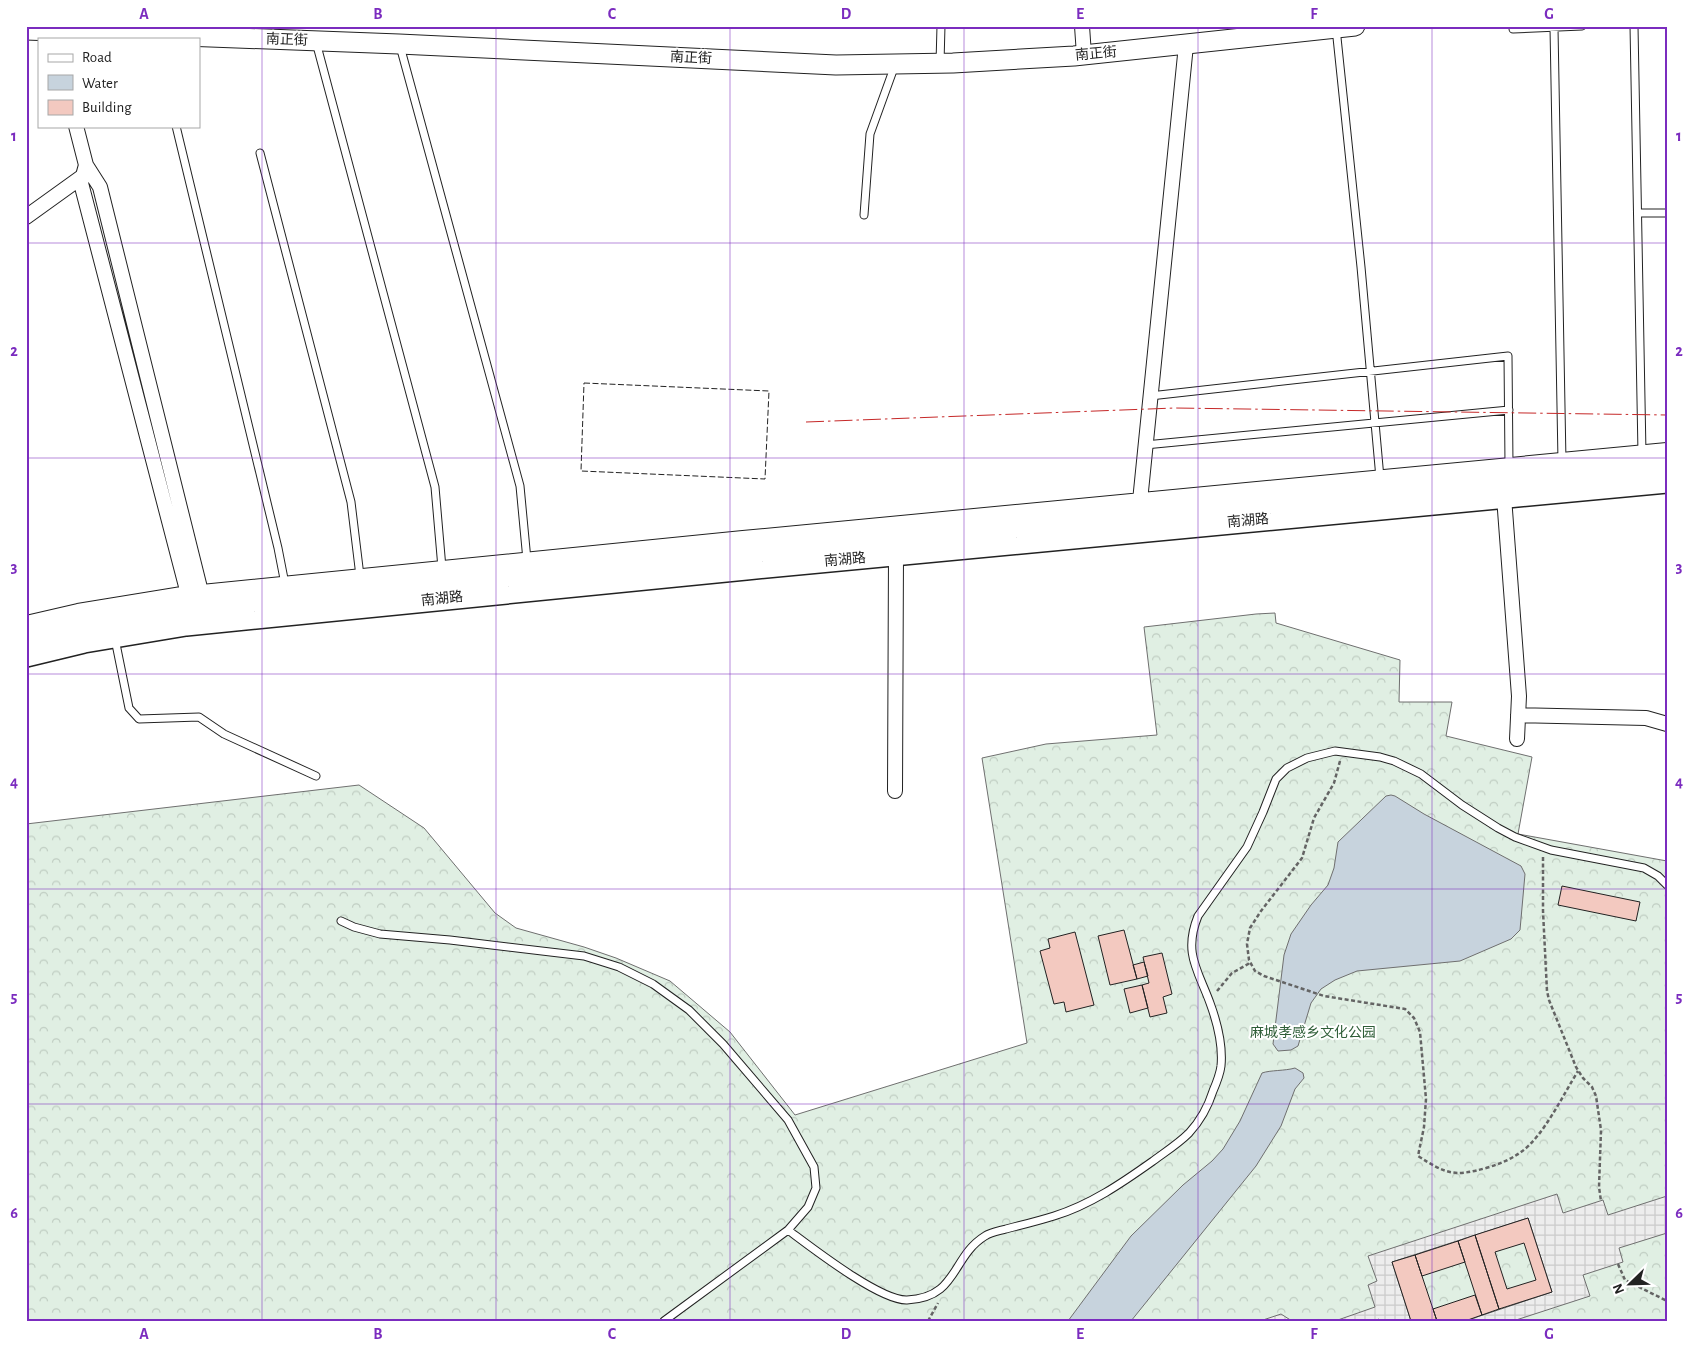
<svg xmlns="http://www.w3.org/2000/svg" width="1693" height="1347" font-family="'Alegreya Sans','Noto Sans SC',sans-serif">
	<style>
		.forest { fill: url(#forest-crowns); stroke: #6f6f6f }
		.plaza { fill: url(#plaza-grid); stroke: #6f6f6f }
		.water { fill: #c7d3dd; stroke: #6f6f6f }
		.building { fill: #f3c9c0; stroke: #222; fill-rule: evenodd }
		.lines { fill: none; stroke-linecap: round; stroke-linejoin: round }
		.lane-casing { stroke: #222; stroke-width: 9 }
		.street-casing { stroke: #222; stroke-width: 16 }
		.secondary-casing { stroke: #222; stroke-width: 21 }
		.primary-casing { stroke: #222; stroke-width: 24 }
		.path { stroke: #646464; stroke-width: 2.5; stroke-dasharray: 4 2.5; stroke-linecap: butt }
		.lane { stroke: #fff; stroke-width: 7 }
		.street { stroke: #fff; stroke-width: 14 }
		.secondary { stroke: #fff; stroke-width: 19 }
		.primary { stroke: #fff; stroke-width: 21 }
		.fence { stroke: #222; stroke-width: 1; stroke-dasharray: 6 2.5; stroke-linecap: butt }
		.power { stroke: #c62828; stroke-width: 1; stroke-dasharray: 18 4 2.5 4; stroke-linecap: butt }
		.grid { fill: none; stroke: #7b2cbf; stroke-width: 1; stroke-opacity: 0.55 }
		.labels { text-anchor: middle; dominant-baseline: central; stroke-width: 4; stroke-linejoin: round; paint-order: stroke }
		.street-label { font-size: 14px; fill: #222; stroke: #fff }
		.park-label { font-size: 14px; fill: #2f5e38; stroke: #fff }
		.neatline { fill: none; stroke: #7b2cbf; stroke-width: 2 }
		.grid-label { font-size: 16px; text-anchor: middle; font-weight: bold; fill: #7b2cbf }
	</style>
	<defs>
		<pattern id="forest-crowns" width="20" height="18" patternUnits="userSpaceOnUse" patternTransform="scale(1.25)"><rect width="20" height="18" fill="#e0efe3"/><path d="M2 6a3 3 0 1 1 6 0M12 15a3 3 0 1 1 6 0" fill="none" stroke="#c0cdc2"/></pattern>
		<pattern id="plaza-grid" width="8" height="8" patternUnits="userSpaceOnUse" patternTransform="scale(1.25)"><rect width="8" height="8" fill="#ededed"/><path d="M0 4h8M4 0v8" fill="none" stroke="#cbcbcb"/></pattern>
	</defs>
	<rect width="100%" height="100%" fill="#fff"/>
	<!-- forest -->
	<path class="forest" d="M1275,613L1276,623L1400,660L1399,702H1452L1446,736L1532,757L1518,834L1667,861V1321H26V824L359,785L424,828L495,913L516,928L584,947L616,958L670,981L730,1032L795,1115L1027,1043L982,758L1046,744L1157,735L1144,627L1256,614Z"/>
	<!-- plaza -->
	<path class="plaza" d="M1557,1194L1563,1213L1603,1200L1608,1215L1667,1196V1233L1619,1248L1623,1262L1583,1275L1590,1296L1513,1321H1465L1552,1292L1528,1218L1392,1262L1411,1321H1380L1379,1319L1374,1321H1335L1375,1307L1368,1285L1377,1281L1368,1256Z
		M1281,1314L1292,1321H1260Z"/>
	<!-- water -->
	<path class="water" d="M1391,795L1395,796L1424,814L1521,866L1525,874L1520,930L1511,939L1460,961L1357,971L1335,980L1321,989L1311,1003L1298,1046L1291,1050L1278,1051L1273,1044L1284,955L1291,934L1311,905L1328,885L1334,868L1338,842L1386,796Z
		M1295,1068L1303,1073L1304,1078L1295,1089L1281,1126L1256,1166L1131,1321H1068L1131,1236L1183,1185L1212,1161L1223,1149L1240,1121L1262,1073C1270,1070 1285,1071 1295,1068Z"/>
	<!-- building -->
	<path class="building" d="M1562,886L1640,902L1636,921L1558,905Z
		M1124,930L1137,979L1110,985L1098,936Z
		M1075,932L1094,1005L1066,1012L1064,1002L1054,1004L1040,951L1050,948L1048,939Z
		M1162,953L1172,994L1163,997L1167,1013L1150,1017L1142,985L1149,983L1143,957Z
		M1144,962L1148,976L1137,979L1133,965Z
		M1142,985L1148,1008L1130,1013L1124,989Z
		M1528,1218L1552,1292L1499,1309L1475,1235ZM1524,1243L1536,1280L1507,1289L1495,1252Z
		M1475,1235L1499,1309L1482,1315L1458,1241Z
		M1458,1241L1465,1262L1422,1276L1415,1255Z
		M1415,1255L1437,1321H1411L1392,1262Z
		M1475,1295L1482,1315L1465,1321H1437L1433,1309Z"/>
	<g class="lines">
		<defs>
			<path id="lane" d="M1513,26V29L1582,26
				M1634,26L1642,453
				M1336,28L1361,267L1380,478
				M1554,28L1562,461
				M316,42L435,487L442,568
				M400,46L520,486L527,560
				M940,63L941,26
				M176,126L278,548L285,584
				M260,153L351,502L360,576
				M1638,213H1667
				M864,215L870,134L895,65
				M1150,396L1508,356L1509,465
				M1145,445L1509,410
				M115,639L129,708L139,719L199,717L224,734L316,776
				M341,921L354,927L380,934L450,940L584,956L619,967L653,984L689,1010L723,1044L788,1120L814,1167L816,1188L808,1207L788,1230L664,1321
				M788,1230C811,1247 880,1301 907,1300C958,1298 951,1257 985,1236C991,1232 999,1231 1006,1229C1022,1225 1038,1221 1054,1216C1090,1205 1122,1183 1153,1161C1165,1152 1178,1144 1189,1133C1200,1121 1208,1107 1213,1091C1216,1084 1220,1074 1221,1066C1223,1045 1217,1022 1210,1003C1198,970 1183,953 1198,916L1247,847L1263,812L1276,779L1287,768L1307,758L1335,751L1380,757L1394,761L1421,774L1462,805L1498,828L1515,837L1551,850L1644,868L1658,876L1667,885"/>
			<path id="street" d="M1082,26L1084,55
				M76,126L86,165L100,187L201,592
				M86,165L81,183L188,594
				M26,217L83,176
				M1504,497L1519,696L1517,739
				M1140,501L1186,45
				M26,623L78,611L182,594L743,538L1667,450
				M1518,715L1646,718L1667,724
				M895,791L896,555"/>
			<path id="secondary" d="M26,30L399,44L836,65L953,63L1074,56L1355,26"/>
			<path id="primary" d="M26,638L81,625L184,608L745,553L1667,465
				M26,656L84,642L186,625L746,569L1667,482"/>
		</defs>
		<!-- lane casing -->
		<use href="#lane" class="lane-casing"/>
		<!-- street casing -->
		<use href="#street" class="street-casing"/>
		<!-- secondary casing -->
		<use href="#secondary" class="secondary-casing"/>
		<!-- primary casing -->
		<use href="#primary" class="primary-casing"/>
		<!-- path -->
		<path class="path" d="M1340,761L1334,783L1314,818L1302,858L1261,911L1250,928L1247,944L1249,960L1255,971L1264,976L1324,996L1405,1009L1414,1018L1420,1032L1426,1099L1424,1127L1418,1156C1446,1174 1454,1177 1486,1168C1499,1164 1510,1160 1521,1152C1543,1137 1563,1095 1578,1071
			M1543,857V911L1547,991L1549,1000L1576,1067L1583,1078L1592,1087L1596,1096L1601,1130L1599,1187L1601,1201
			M1217,991L1232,973L1250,963
			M1618,1264L1625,1280L1667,1301
			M928,1321L938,1303"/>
		<!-- lane -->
		<use href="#lane" class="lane"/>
		<!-- street -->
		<use href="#street" class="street"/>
		<!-- secondary -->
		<use href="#secondary" class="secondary"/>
		<!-- primary -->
		<use href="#primary" class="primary"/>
		<!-- fence -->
		<path class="fence" d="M584,383L769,391L765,479L581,471Z"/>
		<!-- power -->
		<path class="power" d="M806,422L1175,408L1667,415"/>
	</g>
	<!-- grid -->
	<path class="grid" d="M262,26V1321M496,26V1321M730,26V1321M964,26V1321M1198,26V1321M1432,26V1321M26,243H1667M26,458H1667M26,674H1667M26,889H1667M26,1104H1667"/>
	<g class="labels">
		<!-- street labels -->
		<g class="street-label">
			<text transform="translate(287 40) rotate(2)">南正街</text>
			<text transform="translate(1096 54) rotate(-5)">南正街</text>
			<text transform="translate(691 58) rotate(3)">南正街</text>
			<text transform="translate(1248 521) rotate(-5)">南湖路</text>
			<text transform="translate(845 560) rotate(-5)">南湖路</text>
			<text transform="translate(442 599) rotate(-6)">南湖路</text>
		</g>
		<!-- park labels -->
		<g class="park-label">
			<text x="1313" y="1033">麻城孝感乡文化公园</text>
		</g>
	</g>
	<!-- border -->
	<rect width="1693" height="1347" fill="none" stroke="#ffffff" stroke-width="55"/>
	<!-- legend -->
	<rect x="38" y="38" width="162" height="90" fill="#ffffff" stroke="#a7a7a7"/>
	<rect x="48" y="54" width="25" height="8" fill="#ffffff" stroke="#a7a7a7"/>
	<text x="82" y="62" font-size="15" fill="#222222">Road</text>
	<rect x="48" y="75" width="25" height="15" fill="#c7d3dd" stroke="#a7a7a7"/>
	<text x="82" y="88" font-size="15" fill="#222222">Water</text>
	<rect x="48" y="100" width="25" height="15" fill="#f3c9c0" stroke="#a7a7a7"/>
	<text x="82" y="112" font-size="15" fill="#222222">Building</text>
	<!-- north arrow -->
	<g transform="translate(1630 1284) rotate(247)" stroke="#ffffff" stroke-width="4" paint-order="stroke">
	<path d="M0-4L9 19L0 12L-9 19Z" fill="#222222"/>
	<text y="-8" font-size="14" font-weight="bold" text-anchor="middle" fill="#222222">N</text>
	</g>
	<rect x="28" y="28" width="1638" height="1292" class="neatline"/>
	<g class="grid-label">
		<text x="144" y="19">A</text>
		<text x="378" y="19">B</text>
		<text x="612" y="19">C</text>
		<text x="846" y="19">D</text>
		<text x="1080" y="19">E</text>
		<text x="1314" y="19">F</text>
		<text x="1549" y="19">G</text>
		<text x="14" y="141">1</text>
		<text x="1679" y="141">1</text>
		<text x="14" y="356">2</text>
		<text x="1679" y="356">2</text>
		<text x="14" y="572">3</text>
		<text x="1679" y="572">3</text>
		<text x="14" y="787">4</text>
		<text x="1679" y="787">4</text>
		<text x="14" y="1002">5</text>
		<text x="1679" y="1002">5</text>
		<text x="14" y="1218">6</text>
		<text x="1679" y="1218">6</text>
		<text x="144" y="1339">A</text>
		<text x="378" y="1339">B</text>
		<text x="612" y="1339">C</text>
		<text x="846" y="1339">D</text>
		<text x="1080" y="1339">E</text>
		<text x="1314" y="1339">F</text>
		<text x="1549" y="1339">G</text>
	</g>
</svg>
